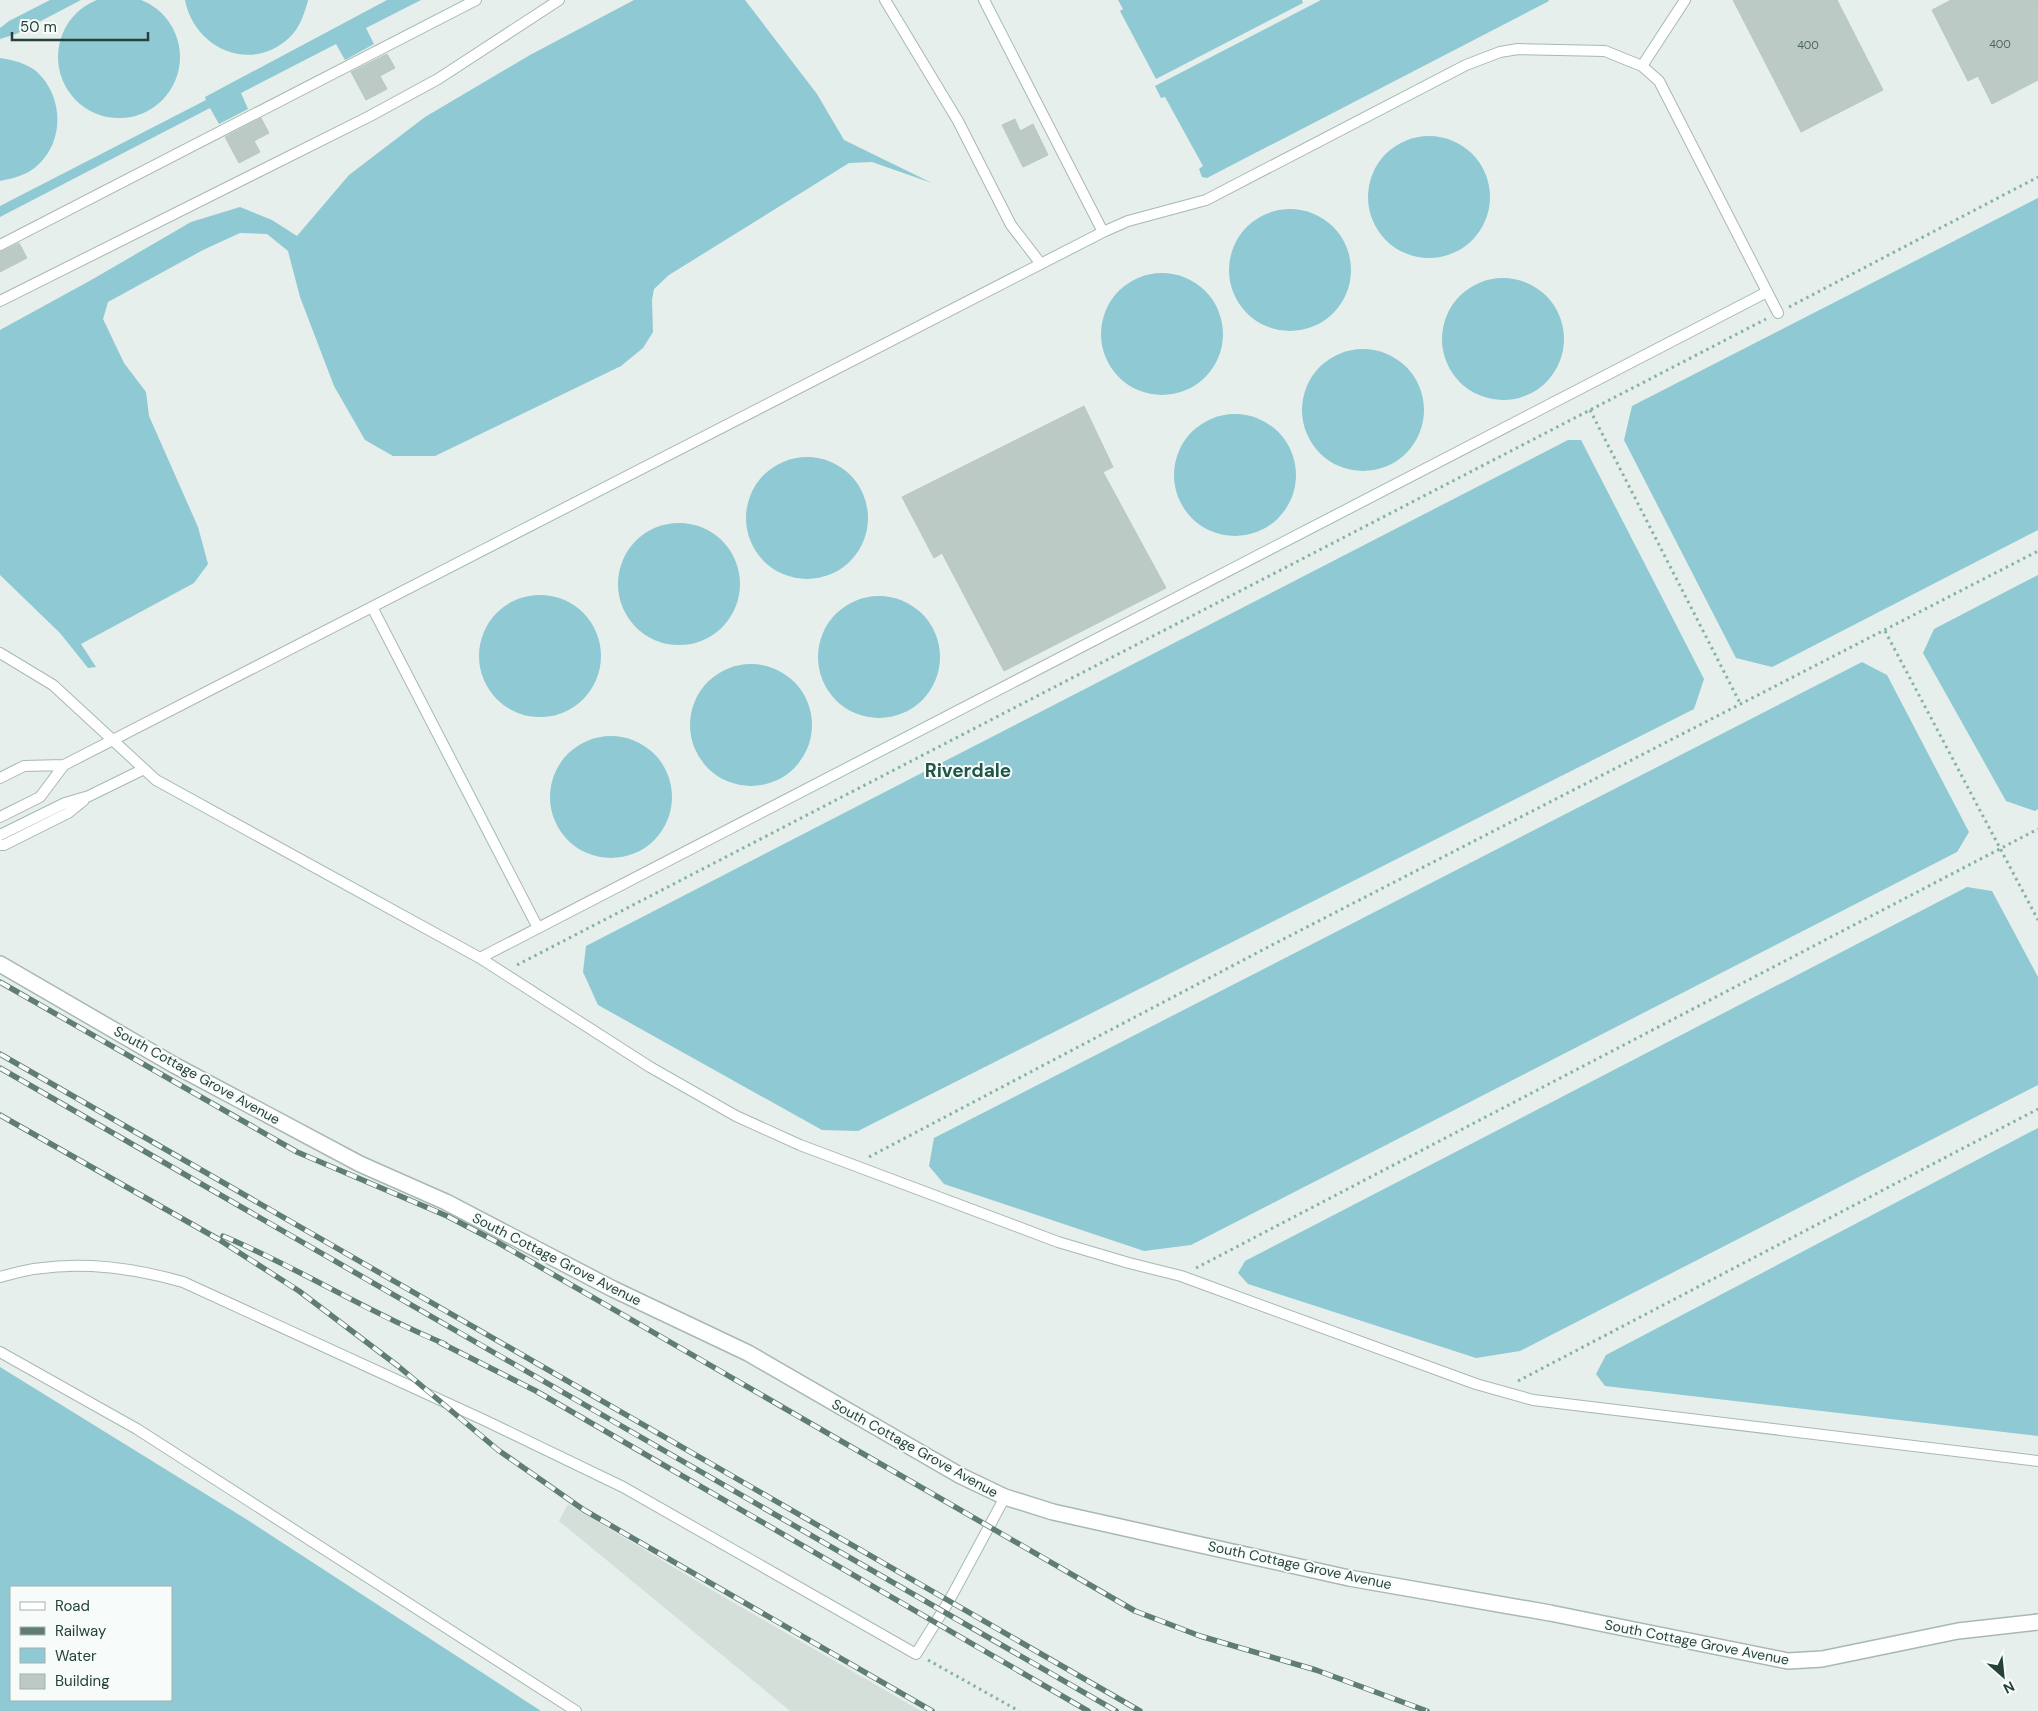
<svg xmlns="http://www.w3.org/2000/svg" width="2038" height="1711" font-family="'DM Sans',sans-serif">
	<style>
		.built { fill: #d4dfda }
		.water { fill: #8ec9d4; fill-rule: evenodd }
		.building { fill: #bbcac4; stroke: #b8c9c2 }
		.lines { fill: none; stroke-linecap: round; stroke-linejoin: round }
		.lane-casing { stroke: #a8b8b2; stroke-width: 12 }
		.street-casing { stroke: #a8b8b2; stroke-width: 18 }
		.path { stroke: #86b3a5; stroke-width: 3; stroke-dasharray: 2.5 4; stroke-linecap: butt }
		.lane { stroke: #fff; stroke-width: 10 }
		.street { stroke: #fff; stroke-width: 15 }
		.rail-casing { stroke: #5f7d75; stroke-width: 5.5 }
		.rail { stroke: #f7fbf9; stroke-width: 4; stroke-dasharray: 11; stroke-linecap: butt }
		.labels { text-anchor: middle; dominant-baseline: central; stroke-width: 4; stroke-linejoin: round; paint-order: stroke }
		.number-label { font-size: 11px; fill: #4a645c }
		.street-label { font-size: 14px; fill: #24423a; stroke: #f7fbf9 }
		.district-label { font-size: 19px; font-weight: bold; fill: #1f5548; stroke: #f7fbf9 }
	</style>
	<rect width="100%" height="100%" fill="#e6efeb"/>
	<!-- built -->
	<path class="built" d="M568,1504L710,1589L921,1711H790L559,1521Z"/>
	<!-- water -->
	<path class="water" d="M58 57a61 61 0 1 1 122 0a61 61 0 1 1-122 0Z
		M50,0H81L16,34L0,39V28L9,21Z
		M185,0H308V1C304,14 300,28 289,38C250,74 194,48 185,0Z
		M387,0H421L366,28L374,44L345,60L336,44L241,93L248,109L219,124L210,108L0,217V206L206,100L205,97Z
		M634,0H745L817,94L844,140L932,183L872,162L849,163L669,275L654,289L652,300L653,332L643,348L621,366L435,456H393L365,440L334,386L300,297L288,251L267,234L240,233L203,250L108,302L103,319L124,363L146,392L149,416L198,527L208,564L194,583L81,644L96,667L88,668L60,633L0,575V330L93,279L191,222L240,207L272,220L297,236L349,175L425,117L530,55Z
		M1118,0H1302L1303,3L1156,79L1120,11L1123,9Z
		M1321,0H1548L1549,1L1207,178L1202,177L1199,169L1203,166L1165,97L1161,98L1155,86Z
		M0,58C13,60 26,63 36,71C63,95 65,139 39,164C28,175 14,178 0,181Z
		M1368 197a61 61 0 1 1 122 0a61 61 0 1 1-122 0Z
		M2038,198V530L1772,667L1736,658L1624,440L1632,406Z
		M1229 270a61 61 0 1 1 122 0a61 61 0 1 1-122 0Z
		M1101 334a61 61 0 1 1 122 0a61 61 0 1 1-122 0Z
		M1442 339a61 61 0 1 1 122 0a61 61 0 1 1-122 0Z
		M1302 410a61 61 0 1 1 122 0a61 61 0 1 1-122 0Z
		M1174 475a61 61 0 1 1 122 0a61 61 0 1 1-122 0Z
		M1568,440H1581L1704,679L1694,709L858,1131L822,1130L598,1005L583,972L586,946Z
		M746 518a61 61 0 1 1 122 0a61 61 0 1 1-122 0Z
		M618 584a61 61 0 1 1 122 0a61 61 0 1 1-122 0Z
		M2038,575V809L2035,811L2006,801L1923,653L1934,629Z
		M479 656a61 61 0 1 1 122 0a61 61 0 1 1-122 0Z
		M818 657a61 61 0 1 1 122 0a61 61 0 1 1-122 0Z
		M1862,662L1887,675L1969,832L1957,852L1191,1245L1144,1251L944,1184L929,1166L934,1138Z
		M690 725a61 61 0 1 1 122 0a61 61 0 1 1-122 0Z
		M550 797a61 61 0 1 1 122 0a61 61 0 1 1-122 0Z
		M1967,887L1992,891L2038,977V1085L1520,1351L1476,1358L1248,1284L1238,1273L1245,1261Z
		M2038,1128V1436L1605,1386L1596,1374L1606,1355Z
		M0,1367L246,1519L541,1711H0ZM11,1587H171V1700H11Z"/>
	<!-- building -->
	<path class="building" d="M1733,0H1837L1883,90L1801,132Z
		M1951,0H2038V80L1992,104L1978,76L1968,81L1932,10Z
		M387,54L395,68L380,76L387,89L366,100L351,72Z
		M261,118L269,133L254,141L260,152L239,163L225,137Z
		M1015,119L1020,131L1033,124L1048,155L1023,167L1002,125Z
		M19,243L27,258L0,272V252Z
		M1084,406L1113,467L1103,472L1166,588L1004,671L942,553L934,558L902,497Z"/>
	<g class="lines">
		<defs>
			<path id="lane" d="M885,0L958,121L1011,225L1041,264
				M984,0L1103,232
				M1642,66L1685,0
				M0,245L476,0
				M0,301L370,116L438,79L559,0
				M372,607L538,928
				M0,653L53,685L156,780L480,958L650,1067L736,1116L800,1145L1058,1242L1129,1263L1181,1276L1476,1384L1533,1400L2038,1461
				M0,778L24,766L64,765
				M0,817L40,797L64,765L1103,232L1128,221L1206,200L1466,65L1500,52L1518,49L1605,51L1642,66L1659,81L1778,313
				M0,835L65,803L89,796L144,769
				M0,845H4L68,813L84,800
				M480,958L1767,292
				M0,1277C61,1258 123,1265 183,1282L484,1420L623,1487L916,1654L949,1601L1005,1497
				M0,1352L137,1429L576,1711"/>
			<path id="street" d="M0,964L174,1065L360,1164L446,1202L613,1289L748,1353L961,1476L1005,1497L1053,1512L1349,1578L1550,1613L1788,1661L1822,1659L1958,1631L2038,1622"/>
		</defs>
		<!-- lane casing -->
		<use href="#lane" class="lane-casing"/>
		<!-- street casing -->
		<use href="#street" class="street-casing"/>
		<!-- path -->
		<path class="path" d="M1789,307L2038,177
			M1590,410L1741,705
			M1885,631L2038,920
			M517,965L1766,319
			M869,1157L1270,946L2038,551
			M1196,1268L2038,829
			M1518,1381L2038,1109
			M928,1660L1019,1711"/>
		<!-- lane -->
		<use href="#lane" class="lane"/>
		<!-- street -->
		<use href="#street" class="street"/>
		<defs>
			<path id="rail" d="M0,982L297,1152L447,1216L497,1242L1135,1611L1200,1636L1316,1670L1427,1711
				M0,1054L1140,1711
				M0,1068L1116,1711
				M0,1115L218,1239L299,1291L398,1366L498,1450L584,1510L932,1711
				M223,1236C299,1268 369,1313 445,1344
				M439,1342L536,1391L1088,1711"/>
		</defs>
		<!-- rail casing -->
		<use href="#rail" class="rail-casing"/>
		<!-- rail -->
		<use href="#rail" class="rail"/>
	</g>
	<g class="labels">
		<!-- number labels -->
		<g class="number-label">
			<text x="2000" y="44">400</text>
			<text x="1808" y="45">400</text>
		</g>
		<!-- street labels -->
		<g class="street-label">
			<text transform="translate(197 1075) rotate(29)">South Cottage Grove Avenue</text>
			<text transform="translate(557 1259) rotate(27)">South Cottage Grove Avenue</text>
			<text transform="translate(915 1448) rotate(29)">South Cottage Grove Avenue</text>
			<text transform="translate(1300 1565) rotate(12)">South Cottage Grove Avenue</text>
			<text transform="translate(1697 1642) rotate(11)">South Cottage Grove Avenue</text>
		</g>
		<!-- district labels -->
		<g class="district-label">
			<text x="968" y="770">Riverdale</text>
		</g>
	</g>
	<!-- legend -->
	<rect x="10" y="1586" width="162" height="115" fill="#f7fbf9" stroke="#a3b1ad"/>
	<rect x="20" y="1602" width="25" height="8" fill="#ffffff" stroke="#a3b1ad"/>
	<text x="55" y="1611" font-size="15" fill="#24423a">Road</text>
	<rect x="20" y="1627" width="25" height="8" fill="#5f7d75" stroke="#a3b1ad"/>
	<text x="55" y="1636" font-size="15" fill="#24423a">Railway</text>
	<rect x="20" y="1648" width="25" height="15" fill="#8ec9d4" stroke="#a3b1ad"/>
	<text x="55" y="1661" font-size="15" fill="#24423a">Water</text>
	<rect x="20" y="1674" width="25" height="15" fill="#bbcac4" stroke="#a3b1ad"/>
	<text x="55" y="1686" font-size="15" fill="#24423a">Building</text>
	<!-- north arrow -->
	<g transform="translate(2003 1676) rotate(153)" stroke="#f7fbf9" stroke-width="4" paint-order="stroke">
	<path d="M0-4L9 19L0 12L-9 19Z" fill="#24423a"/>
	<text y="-8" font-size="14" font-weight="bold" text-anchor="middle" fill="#24423a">N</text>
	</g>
	<!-- scale -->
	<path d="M12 32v8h136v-8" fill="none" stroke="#24423a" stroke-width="2.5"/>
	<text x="20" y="32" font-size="15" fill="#24423a" stroke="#f7fbf9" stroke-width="4" paint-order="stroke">50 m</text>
</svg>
